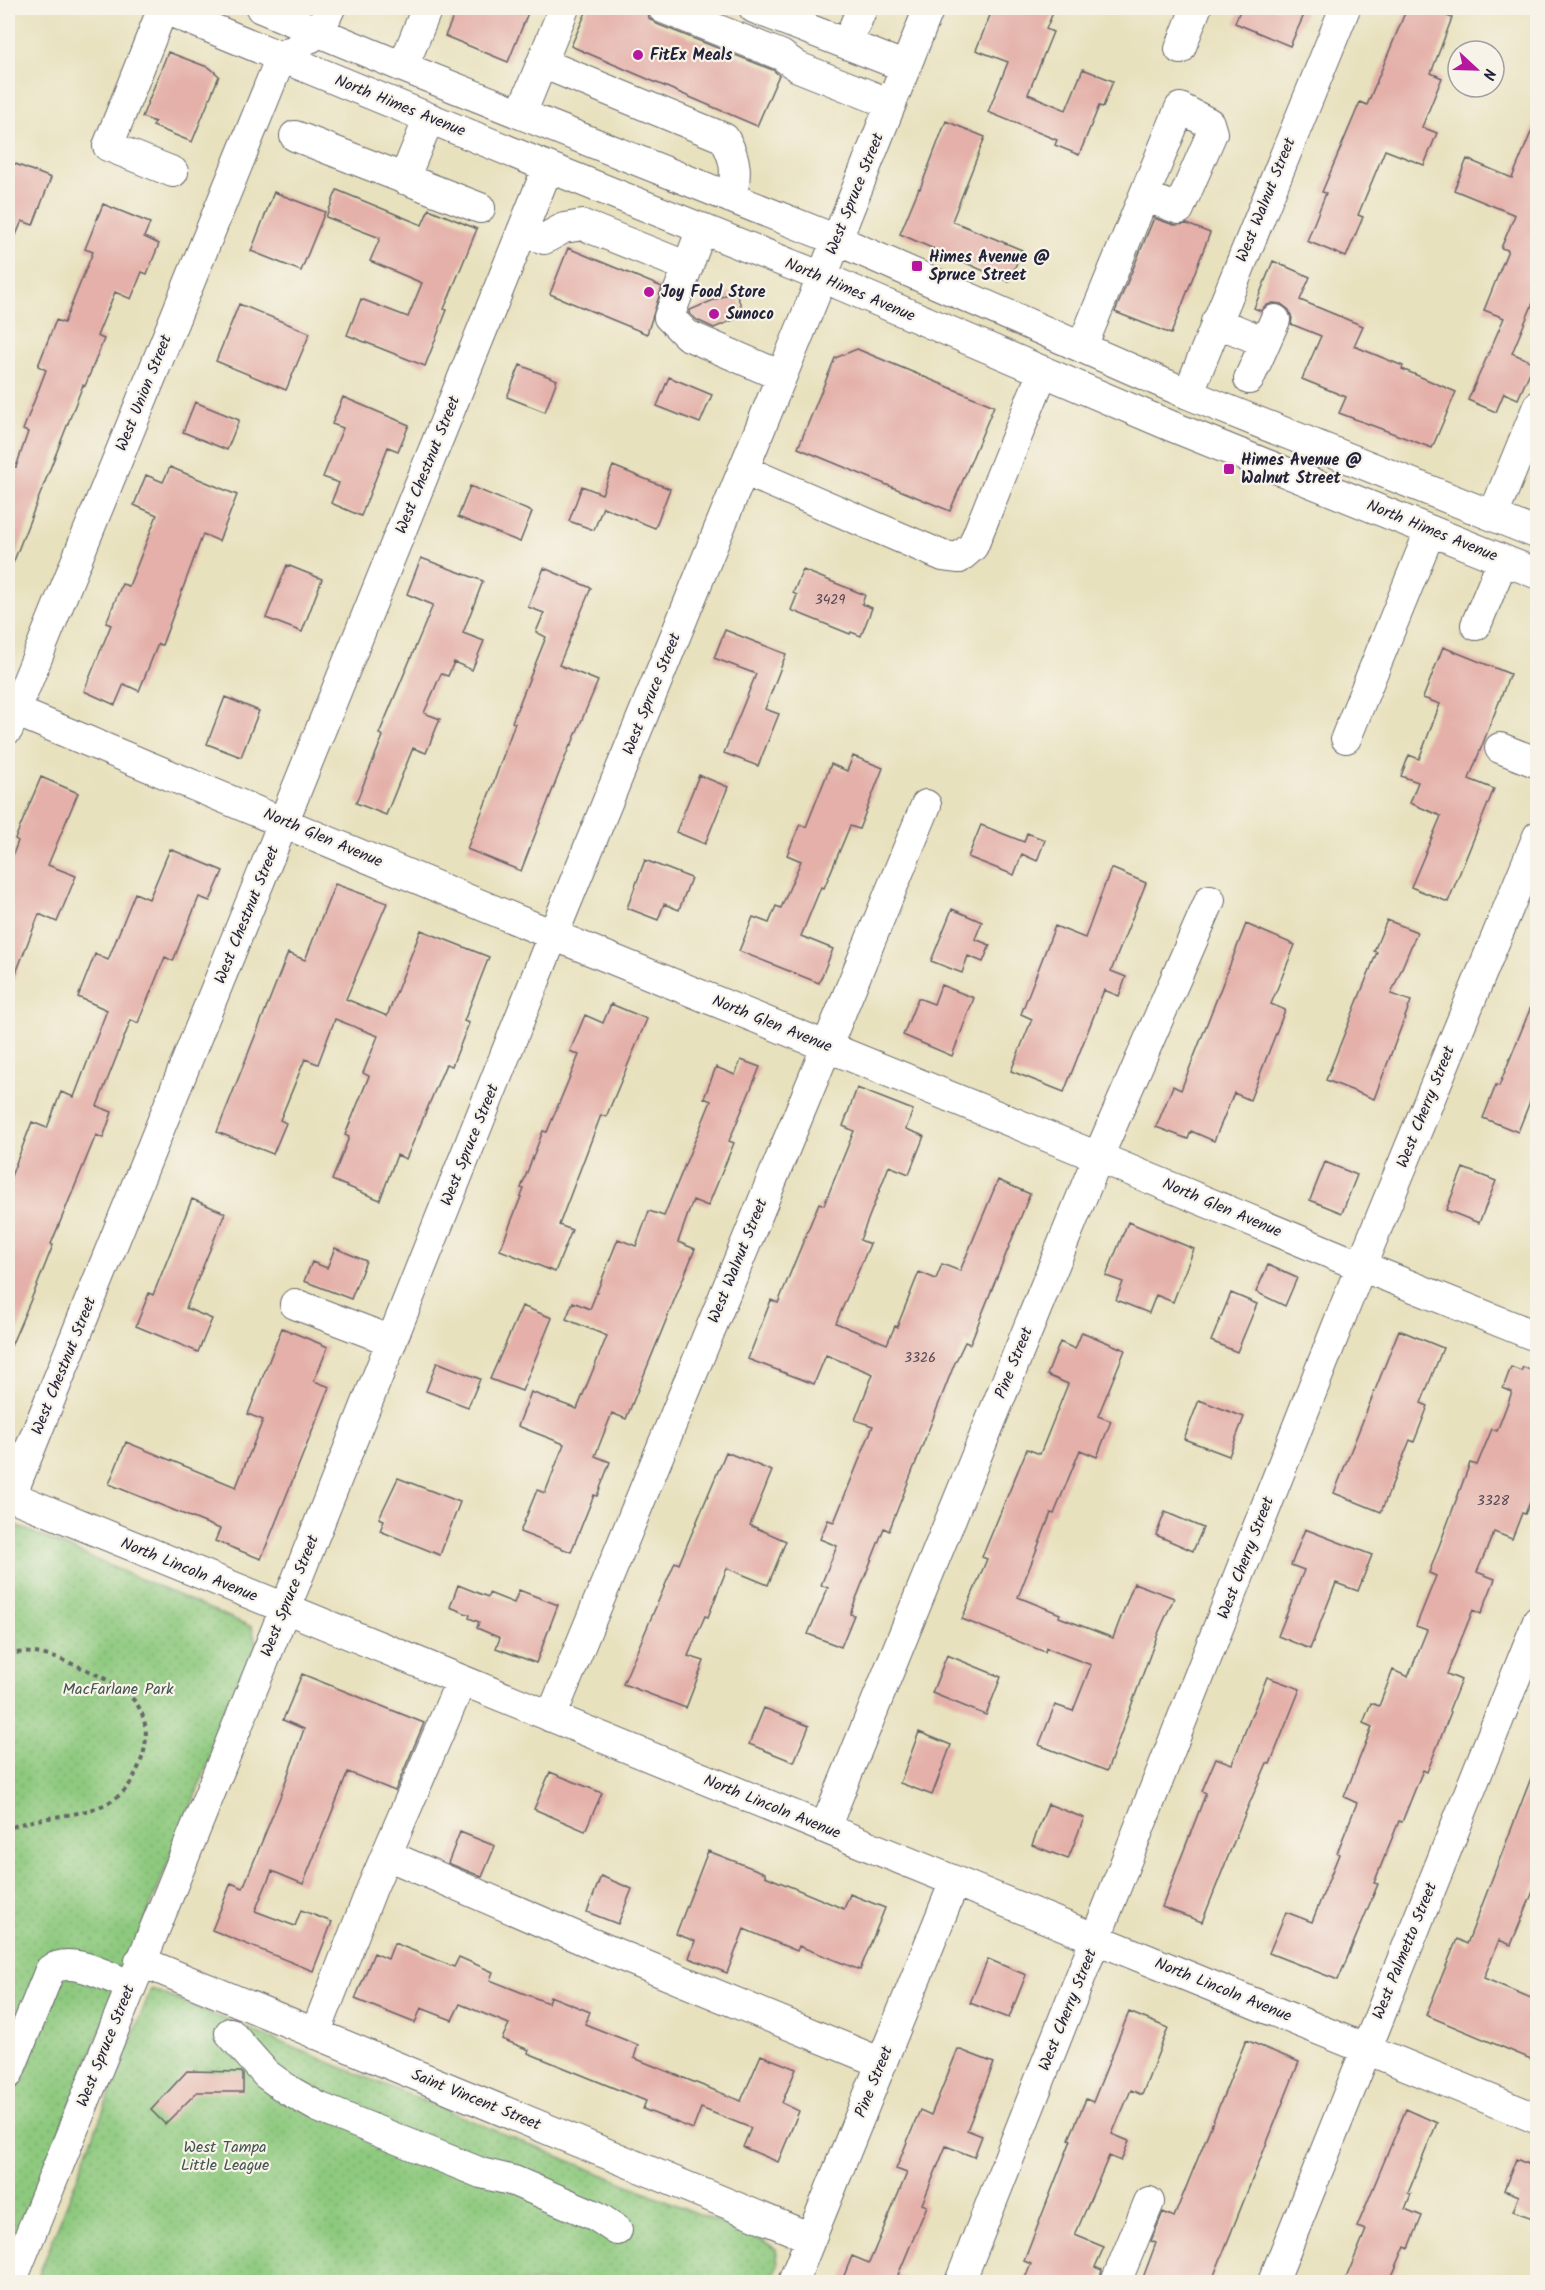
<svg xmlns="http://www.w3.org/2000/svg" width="1545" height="2290" font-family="Kalam,sans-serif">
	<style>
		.park { fill: url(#park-dots); stroke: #58765c; stroke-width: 1.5 }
		.building { fill: #e4b0a9 }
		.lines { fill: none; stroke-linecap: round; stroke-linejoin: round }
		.minor-casing { stroke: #676569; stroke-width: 32 }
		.path { stroke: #676569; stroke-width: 4; stroke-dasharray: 4.5 4.5; stroke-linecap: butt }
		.minor { stroke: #fff; stroke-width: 30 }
		.poi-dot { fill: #b5179e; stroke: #f7f3e8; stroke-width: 2 }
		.labels { text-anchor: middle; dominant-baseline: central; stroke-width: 4.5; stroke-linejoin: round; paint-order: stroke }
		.number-label { font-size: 14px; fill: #524656 }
		.poi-label { font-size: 16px; font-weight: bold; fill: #22223b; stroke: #f7f3e8; text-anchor: start }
		.street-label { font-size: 16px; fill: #22223b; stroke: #f7f3e8 }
		.park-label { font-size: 16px; fill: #42544f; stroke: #f7f3e8 }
	</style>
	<defs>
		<pattern id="park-dots" width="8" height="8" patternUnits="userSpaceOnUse" patternTransform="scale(1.5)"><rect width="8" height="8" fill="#8dc97e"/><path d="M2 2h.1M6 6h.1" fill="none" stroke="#79ac6e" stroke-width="1.8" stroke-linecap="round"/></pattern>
	</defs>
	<rect width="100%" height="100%" fill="#f7f3e8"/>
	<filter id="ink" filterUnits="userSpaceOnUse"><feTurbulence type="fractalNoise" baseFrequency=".0167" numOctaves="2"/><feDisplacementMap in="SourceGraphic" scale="12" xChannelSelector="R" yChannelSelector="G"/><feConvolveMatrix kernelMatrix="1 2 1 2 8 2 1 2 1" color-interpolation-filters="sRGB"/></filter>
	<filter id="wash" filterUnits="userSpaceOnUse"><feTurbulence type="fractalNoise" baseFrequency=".008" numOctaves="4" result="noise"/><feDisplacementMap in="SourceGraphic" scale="24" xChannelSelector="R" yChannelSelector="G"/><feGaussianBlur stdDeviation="1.35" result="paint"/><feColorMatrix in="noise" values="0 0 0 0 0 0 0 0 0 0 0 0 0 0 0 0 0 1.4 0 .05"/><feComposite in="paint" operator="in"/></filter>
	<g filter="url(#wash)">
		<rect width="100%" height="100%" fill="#e8e1be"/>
		<!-- park -->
		<path class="park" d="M8,1522L252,1627L256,1645L8,2259Z
			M151,1989L762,2240L776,2249L778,2264L770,2282H36Z"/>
		<g id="blocks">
			<!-- building -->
			<path class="building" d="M457,8H530L508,62L445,36Z
				M588,8H639L646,10L649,18L657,24L773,70L779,75L757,126L571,46Z
				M993,8H1055L1046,29L1053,32L1028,94L1066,110L1083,69L1113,81L1103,107L1099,106L1079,155L1055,145L1057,140L988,112L1008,62L976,50Z
				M1241,8H1307L1290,46L1235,23Z
				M1407,8H1427L1452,18L1431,73L1442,78L1422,127L1437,133L1424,165L1385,150L1358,215L1363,217L1346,257L1307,241L1326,193L1322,192L1360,102L1367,105Z
				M168,52L210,68L219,76L192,142L153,126L155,122L142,117Z
				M1537,118L1538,291L1512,353L1534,363L1518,399L1504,393L1496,412L1468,400L1504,318L1484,310L1508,250L1501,248L1515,215L1454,190L1467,159L1512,178Z
				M946,121L985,137L952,221L1022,250L1009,282L900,234L919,188L920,189Z
				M8,161L51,178L33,225L22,221L8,254Z
				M337,190L422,225L429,209L477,229L444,309L447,310L425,366L347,335L361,299L408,317L422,283L370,261L380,238L326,217Z
				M274,192L325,212L301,271L251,251Z
				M103,204L150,223L144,237L159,244L147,274L142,272L131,299L115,292L97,336L104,339L85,386L83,385L8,576V464L16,467L28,432L23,430L46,370L38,366L56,320L64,323L93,252L85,249Z
				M1154,218L1174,225L1187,224L1210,233L1171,334L1115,312Z
				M568,248L662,287L647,334L550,294Z
				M1273,261L1310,277L1300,300L1363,326L1354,346L1403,366L1402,369L1456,392L1432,448L1339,413L1346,397L1302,379L1321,336L1291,324L1292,318L1289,310L1281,304L1273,303L1265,306L1261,311L1254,308Z
				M735,291L745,315L714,328L697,320L689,313L690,310Z
				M239,304L310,333L286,390L216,361Z
				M857,349L994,406L950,511L798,448L835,358Z
				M520,365L557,380L545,412L507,397Z
				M669,377L712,395L700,423L657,406Z
				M343,397L409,425L398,451L388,447L361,516L331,503L339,483L323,477L343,428L332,424Z
				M195,402L239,420L227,450L183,432Z
				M613,466L670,489L655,528L603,507L594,530L569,521L582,486L602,494Z
				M170,467L237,495L219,541L203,534L162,645L158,644L139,691L124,684L115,705L84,691L111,625L106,623L122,584L129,586L157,515L134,505L146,475L163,482Z
				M470,486L532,512L520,542L458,517Z
				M421,558L483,581L463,633L484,641L472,670L454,662L448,676L441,674L424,713L440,719L426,753L413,748L386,815L356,803L383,736L379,734L433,605L407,594Z
				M287,565L322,579L302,632L266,618Z
				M544,568L591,588L559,665L598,681L571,746L570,745L521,871L467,849L493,784L515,723L512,722L546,637L536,632L544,613L528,607Z
				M803,570L865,595L862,604L872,608L861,636L851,632L850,634L791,610L797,595L793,593Z
				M725,630L786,654L765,709L779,714L758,766L724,753L756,674L714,658Z
				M1443,647L1510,674L1469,779L1494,789L1448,902L1411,887L1441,816L1410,803L1418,782L1401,776L1409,755L1419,759L1440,704L1423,698Z
				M225,697L259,711L241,757L207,744Z
				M853,756L883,768L859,829L850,826L824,888L821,887L801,936L833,949L819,983L739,951L753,917L769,923L776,906L781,908L801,861L787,855L800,824L806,827L831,764L847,771Z
				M699,775L728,787L705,844L676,832Z
				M41,777L78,793L48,865L76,876L57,922L39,914L9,991L8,868L18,841L15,839Z
				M981,825L1024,842L1027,833L1045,840L1037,861L1022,854L1014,875L968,857Z
				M170,849L223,871L210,901L199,897L173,961L165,957L138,1023L131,1020L97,1106L112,1112L103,1138L96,1135L51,1244L53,1245L38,1283L8,1353V1184L32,1122L47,1128L61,1092L74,1097L107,1010L78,997L95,954L108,960L135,893L149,899Z
				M645,860L691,878L679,910L664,904L658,920L627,908Z
				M1111,868L1146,883L1111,971L1126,977L1119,996L1104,990L1064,1092L1011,1071L1032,1019L1021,1014L1055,926L1085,938Z
				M335,884L387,903L346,999L387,1016L421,930L489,957L464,1021L469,1023L452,1066L446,1064L406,1159L397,1155L380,1200L332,1180L349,1137L345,1135L369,1076L363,1073L378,1036L335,1019L318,1064L305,1059L280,1120L286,1123L273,1154L217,1132L288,953L305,960Z
				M952,909L982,922L975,939L990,945L983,962L968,956L962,973L931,961Z
				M1387,920L1417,932L1391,994L1411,1001L1374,1099L1326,1080L1377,952L1374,951Z
				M1246,924L1295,945L1271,1004L1285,1010L1250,1100L1234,1093L1214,1141L1191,1131L1188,1139L1156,1127L1173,1086L1181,1090Z
				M941,985L974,998L952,1056L903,1035L918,998L934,1004Z
				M1537,992L1538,1081L1518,1132L1483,1118L1496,1085L1499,1086Z
				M611,1004L647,1019L606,1117L601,1115L559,1225L572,1230L555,1272L500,1250L524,1189L521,1188L543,1131L547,1132L579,1055L570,1051L585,1015L603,1023Z
				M741,1060L760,1067L729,1141L734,1143L708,1206L693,1200L678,1242L695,1249L626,1419L612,1413L595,1456L610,1462L597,1496L594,1495L571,1552L520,1532L537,1490L545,1493L564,1444L518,1426L531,1392L577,1409L607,1336L566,1319L573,1302L590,1309L618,1239L636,1246L649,1211L664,1216L711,1101L704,1098L716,1067L735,1075Z
				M857,1088L913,1110L906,1129L924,1136L909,1174L889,1166L860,1240L870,1244L836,1323L887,1344L895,1326L897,1327L919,1272L936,1279L942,1264L960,1271L998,1180L1030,1194L970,1344L965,1342L954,1365L889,1531L884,1528L850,1614L854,1615L841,1647L808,1634L828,1588L821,1585L837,1546L820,1539L828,1520L834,1522L873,1426L855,1420L873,1374L826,1355L814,1384L748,1359L771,1300L778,1303L819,1203L824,1205L854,1131L843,1126Z
				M1325,1162L1357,1175L1342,1213L1310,1200Z
				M1463,1168L1496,1181L1479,1223L1446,1210Z
				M192,1199L225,1213L186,1308L212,1319L198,1352L136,1326L149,1293L153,1295Z
				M1128,1222L1194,1249L1173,1302L1156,1295L1149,1313L1116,1300L1123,1282L1106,1276Z
				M335,1248L366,1261L351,1299L304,1281L312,1262L327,1268Z
				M1268,1265L1297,1278L1285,1306L1256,1292Z
				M1231,1293L1257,1304L1237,1352L1211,1341Z
				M522,1306L552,1318L522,1391L490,1379Z
				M282,1328L328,1347L314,1381L330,1387L261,1559L215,1541L220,1529L109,1484L126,1442L236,1487L263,1420L248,1414Z
				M1399,1330L1443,1348L1421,1403L1428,1406L1414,1442L1410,1440L1381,1512L1334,1493Z
				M1082,1332L1125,1350L1098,1416L1111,1421L1097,1457L1080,1450L1054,1514L1051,1513L1018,1597L1060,1614L1059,1617L1113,1638L1134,1583L1174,1598L1157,1636L1107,1771L1039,1745L1055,1705L1073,1711L1091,1665L1046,1648L1045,1652L962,1619L987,1559L982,1557L1027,1449L1040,1454L1068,1384L1047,1375L1060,1342L1075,1349Z
				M437,1362L480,1379L468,1407L426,1391Z
				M1511,1367L1521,1371L1523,1367L1538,1373V1483L1525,1514L1522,1513L1512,1539L1494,1532L1477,1572L1495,1579L1481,1614L1473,1610L1447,1674L1461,1680L1449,1710L1451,1712L1427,1772L1423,1770L1402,1822L1399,1821L1374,1883L1378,1884L1338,1980L1269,1953L1286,1912L1312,1922L1339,1854L1337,1853L1357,1803L1344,1797L1372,1727L1363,1723L1371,1703L1379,1706L1393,1670L1408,1677L1427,1630L1416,1626L1436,1576L1429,1573L1470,1463L1477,1465L1492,1429L1497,1431L1512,1392L1503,1388Z
				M1199,1400L1244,1417L1229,1456L1184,1439Z
				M726,1452L772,1471L750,1525L786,1541L768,1585L727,1568L708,1617L705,1616L688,1656L704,1661L686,1708L623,1684L675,1562L679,1564Z
				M398,1478L460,1502L440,1555L380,1531L384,1520L379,1518Z
				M1165,1512L1203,1528L1193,1551L1156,1535Z
				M1305,1529L1372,1555L1358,1591L1336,1583L1310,1649L1278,1636L1304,1570L1291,1565Z
				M458,1585L488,1597L489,1593L514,1603L519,1590L558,1605L536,1663L496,1648L500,1638L477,1628L479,1622L469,1618L470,1615L450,1607Z
				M947,1655L1001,1677L986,1715L932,1693Z
				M302,1674L424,1723L395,1791L348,1772L303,1884L272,1871L255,1911L295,1926L301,1910L332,1922L313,1971L212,1930L231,1883L243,1888L280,1797L304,1729L283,1720Z
				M1267,1677L1300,1689L1270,1764L1267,1763L1247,1809L1202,1922L1162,1907L1206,1793L1202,1791L1216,1758L1232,1764Z
				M764,1708L809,1726L794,1762L749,1744Z
				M919,1732L951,1745L932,1795L900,1783Z
				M1536,1765L1538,1879L1511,1945L1499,1940L1484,1978L1538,2001V2062L1426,2015L1457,1939L1467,1944Z
				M550,1772L602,1793L585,1831L534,1809Z
				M1048,1804L1084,1818L1068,1859L1032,1845Z
				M460,1832L495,1846L482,1877L448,1863Z
				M708,1851L765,1873V1876L844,1909L850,1894L885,1908L860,1970L799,1946L797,1951L744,1929L727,1973L689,1958L695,1941L676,1934Z
				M601,1876L632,1889L618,1924L587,1912Z
				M394,1943L454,1967L459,1957L493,1972L490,1980L548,2003L550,1996L590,2012L585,2024L638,2045L634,2058L741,2101L761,2055L796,2069L782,2103L799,2111L778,2162L743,2147L751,2128L701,2108L693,2129L643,2109L646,2101L528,2053L529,2050L502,2039L509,2024L460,2004L452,2020L421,2008L415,2023L355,1999L374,1953L388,1959Z
				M988,1959L1026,1975L1009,2018L970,2003Z
				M1129,2012L1168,2028L1142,2095L1131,2090L1112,2134L1129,2141L1121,2161L1109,2156L1075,2235L1104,2247L1095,2267L1102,2270L1099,2283H1023L1031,2264L1024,2261L1071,2140L1069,2139L1086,2099L1093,2102Z
				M1246,2040L1299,2062L1211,2283H1141L1156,2243L1151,2241L1163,2212L1174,2217Z
				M958,2049L994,2063L967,2130L982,2136L974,2157L946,2146L922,2204L927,2206L898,2275L915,2283H841L852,2256L869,2263L907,2173L896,2169L920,2110L931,2115Z
				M187,2071L241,2072L243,2074V2092H197L165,2124L151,2110Z
				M1406,2109L1437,2123L1408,2193L1411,2194L1405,2209L1422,2216L1409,2248L1405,2246L1389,2283H1344L1366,2230L1357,2227Z
				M1536,2150L1538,2151V2220L1513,2211L1519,2196L1504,2190L1516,2159L1530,2165Z"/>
		</g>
	</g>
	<g filter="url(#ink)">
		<use href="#blocks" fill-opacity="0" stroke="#676569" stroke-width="1.5"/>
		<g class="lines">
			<defs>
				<path id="minor" d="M162,8L548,167L822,277L1171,426L1538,574
					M163,8L108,146L173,172
					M261,8L403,67L837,240L1188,394L1538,534
					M663,8L781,55L798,67L891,104
					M754,8L906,67
					M302,40C320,38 323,22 330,8
					M847,44L862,8
					M1180,49L1196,8
					M542,63L724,138C737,160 737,174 731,198
					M403,67L427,8
					M521,114L564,8
					M295,136L480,208
					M404,179L429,118
					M702,228L669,317L687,335L781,376
					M522,231L544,239L564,228L583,225L688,267
					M1216,322L1265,342
					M1082,347L1180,108L1209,123L1212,133L1179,209L1144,196
					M1249,379L1275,320
					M1188,394L1345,8
					M743,470L943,556L959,558L973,546L1043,371
					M1493,516L1538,406
					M1476,625L1503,560
					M8,708L553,935L1098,1157L1361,1266L1538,1337
					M8,729L281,57L289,52L298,51
					M1346,738L1430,531
					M1500,748L1538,763
					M295,1304L392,1341
					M8,1495L1538,2119
					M11,1496L548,167
					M551,1717L926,805
					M825,1828L1098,1157L1210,900
					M387,1855L593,1944L882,2063
					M140,1961L811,2238
					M230,2033L266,2074L288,2090L318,2107L481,2173L514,2181L596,2216L617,2230
					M315,2034L372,1888L461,1681
					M8,2074L50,1970C72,1955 107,1977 130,1985
					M11,2282L295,1584L553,935L814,297L929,8
					M793,2282L955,1881
					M960,2282L1361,1266L1538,836
					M1116,2282L1149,2202
					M1273,2282L1538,1621"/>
			</defs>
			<!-- minor casing -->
			<use href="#minor" class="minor-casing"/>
			<!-- path -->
			<path class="path" d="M8,1653C16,1653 26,1652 35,1653C62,1657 120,1681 136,1703C147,1718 148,1738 143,1755C139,1767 133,1782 124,1791C94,1821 43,1812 8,1829"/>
			<!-- minor -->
			<use href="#minor" class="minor"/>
		</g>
	</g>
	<!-- markers -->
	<g class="poi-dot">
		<circle cx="638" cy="55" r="6"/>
		<rect x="911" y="260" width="12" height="12" rx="3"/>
		<circle cx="649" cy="292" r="6"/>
		<circle cx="714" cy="314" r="6"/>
		<rect x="1223" y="463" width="12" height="12" rx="3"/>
	</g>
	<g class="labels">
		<!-- number labels -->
		<g class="number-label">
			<text x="830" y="600">3429</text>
			<text x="920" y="1358">3326</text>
			<text x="1493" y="1501">3328</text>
		</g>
		<!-- poi labels -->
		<g class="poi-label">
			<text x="650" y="55">FitEx Meals</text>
			<text x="929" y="257">Himes Avenue @<tspan x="929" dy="18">Spruce Street</tspan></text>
			<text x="661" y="292">Joy Food Store</text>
			<text x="726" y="314">Sunoco</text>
			<text x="1241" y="460">Himes Avenue @<tspan x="1241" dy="18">Walnut Street</tspan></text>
		</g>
		<!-- street labels -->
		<g class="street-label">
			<text transform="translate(400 106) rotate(22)">North Himes Avenue</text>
			<text transform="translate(855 194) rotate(-68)">West Spruce Street</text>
			<text transform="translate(1266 200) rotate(-68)">West Walnut Street</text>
			<text transform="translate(850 290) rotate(23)">North Himes Avenue</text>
			<text transform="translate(144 393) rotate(-68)">West Union Street</text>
			<text transform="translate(428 465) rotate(-68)">West Chestnut Street</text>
			<text transform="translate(1432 531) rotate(22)">North Himes Avenue</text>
			<text transform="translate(652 694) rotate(-68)">West Spruce Street</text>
			<text transform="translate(323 838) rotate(23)">North Glen Avenue</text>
			<text transform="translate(247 915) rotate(-68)">West Chestnut Street</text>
			<text transform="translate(772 1024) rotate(22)">North Glen Avenue</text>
			<text transform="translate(1426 1107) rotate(-68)">West Cherry Street</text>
			<text transform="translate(470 1145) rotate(-68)">West Spruce Street</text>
			<text transform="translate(1222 1208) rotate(23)">North Glen Avenue</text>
			<text transform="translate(738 1261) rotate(-68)">West Walnut Street</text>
			<text transform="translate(1014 1363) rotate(-68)">Pine Street</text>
			<text transform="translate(64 1366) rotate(-68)">West Chestnut Street</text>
			<text transform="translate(1246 1558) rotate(-69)">West Cherry Street</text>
			<text transform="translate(189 1570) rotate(22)">North Lincoln Avenue</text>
			<text transform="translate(290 1596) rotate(-68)">West Spruce Street</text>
			<text transform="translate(772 1807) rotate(22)">North Lincoln Avenue</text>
			<text transform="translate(1405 1951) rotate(-68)">West Palmetto Street</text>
			<text transform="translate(1223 1990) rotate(22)">North Lincoln Avenue</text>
			<text transform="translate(1068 2010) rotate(-68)">West Cherry Street</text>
			<text transform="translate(106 2046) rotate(-68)">West Spruce Street</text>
			<text transform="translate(874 2082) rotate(-68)">Pine Street</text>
			<text transform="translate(476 2100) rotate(22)">Saint Vincent Street</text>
		</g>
		<!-- park labels -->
		<g class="park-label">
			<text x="118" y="1689">MacFarlane Park</text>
			<text x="225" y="2147">West Tampa<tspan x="225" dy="18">Little League</tspan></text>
		</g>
	</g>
	<!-- margin -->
	<rect width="1545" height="2290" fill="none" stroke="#f7f3e8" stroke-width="30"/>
	<!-- north arrow -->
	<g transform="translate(1476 69) rotate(112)"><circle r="28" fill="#f7f3e8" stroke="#a29fa3" stroke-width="1.5"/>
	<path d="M0-4.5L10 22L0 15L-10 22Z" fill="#b5179e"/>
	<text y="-9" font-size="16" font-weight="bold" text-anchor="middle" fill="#22223b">N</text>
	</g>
</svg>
